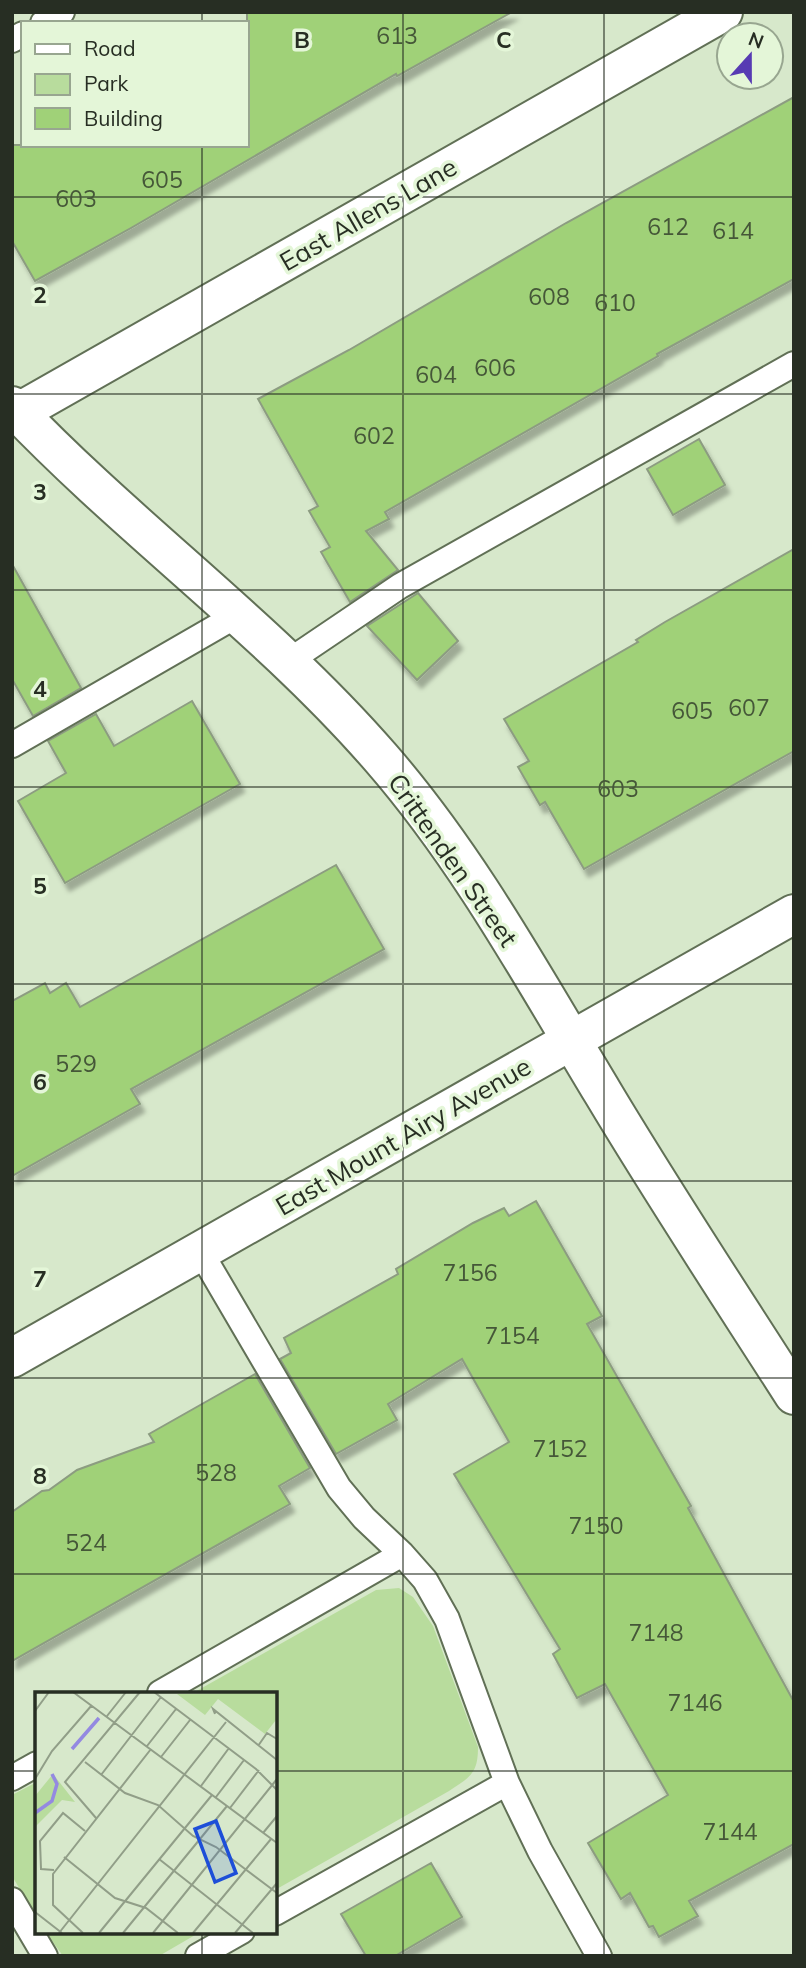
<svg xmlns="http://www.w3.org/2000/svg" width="806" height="1968" font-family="Mulish,sans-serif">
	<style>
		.green { fill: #b8dc9d }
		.building { fill: #a0d178; stroke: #8c9c81; stroke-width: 2; filter: url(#shadow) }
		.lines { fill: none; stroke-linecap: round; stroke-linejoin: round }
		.service-casing { stroke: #617056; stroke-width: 28 }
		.minor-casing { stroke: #617056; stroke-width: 42 }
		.secondary-casing { stroke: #617056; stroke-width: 42 }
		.service { stroke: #fff; stroke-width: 24 }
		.minor { stroke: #fff; stroke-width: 38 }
		.secondary { stroke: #fff; stroke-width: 38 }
		.grid { fill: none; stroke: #272e23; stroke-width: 2; stroke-opacity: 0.55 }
		.labels { text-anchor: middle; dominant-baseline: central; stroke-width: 7; stroke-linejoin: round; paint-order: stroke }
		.number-label { font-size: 23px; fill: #455738 }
		.street-label { font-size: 26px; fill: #272e23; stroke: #e4f6d8 }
		.inset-river { fill: none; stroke: #9489e1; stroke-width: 3.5 }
		.inset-road { fill: none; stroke: #919e88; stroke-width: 2 }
		.view { fill: #1d4ed8; fill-opacity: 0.15; stroke: #1d4ed8; stroke-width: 3.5 }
		.inset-edge { fill: none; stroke: #272e23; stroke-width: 3.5 }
		.grid-label { font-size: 23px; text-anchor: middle; font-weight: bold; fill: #272e23; stroke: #e4f6d8; stroke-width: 7; stroke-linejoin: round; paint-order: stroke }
	</style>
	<defs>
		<filter id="shadow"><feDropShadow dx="4.5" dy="8" stdDeviation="2" flood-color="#0004"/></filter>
	</defs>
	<rect width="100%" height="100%" fill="#d7e8cb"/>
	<!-- green -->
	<path class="green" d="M399,1588L413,1597L433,1626L478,1747C478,1774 470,1777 449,1791L275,1890V1693H193L376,1590Z
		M37,1782V1918L12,1876V1795Z
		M45,1931H202L159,1956H63Z"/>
	<!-- building -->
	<path class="building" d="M247,12H512L397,76L396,74L131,228L35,281L12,241V145H247Z
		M794,97V279L657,354L658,356L385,512L389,519L366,531L398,570L350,602L321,552L330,547L309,511L318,506L258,399L349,350L566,223Z
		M699,439L725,485L673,515L647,469Z
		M794,549V751L584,869L545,802L540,805L518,767L529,761L504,719L638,642L636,640L665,622Z
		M12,564L81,688L33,716L12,679Z
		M418,593L458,641L417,680L367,626Z
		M192,701L240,784L65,883L18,801L66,773L48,741L96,714L114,746Z
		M336,865L384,949L131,1089L140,1104L12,1176V1001L45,983L50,993L66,983L80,1007Z
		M536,1201L602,1316L587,1324L691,1506L688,1508L794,1702V1844L689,1901L698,1916L659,1937L653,1926L649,1927L630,1893L621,1899L588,1843L668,1795L605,1684L577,1698L553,1654L560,1649L454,1474L509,1442L462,1359L388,1404L397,1420L336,1454L280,1359L291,1353L284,1338L398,1274L396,1269L473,1223L504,1208L509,1216Z
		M255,1374L310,1468L279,1486L290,1504L12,1661V1512L42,1491L49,1490L77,1470L154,1442L149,1434Z
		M431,1863L462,1917L395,1956H366L341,1914Z"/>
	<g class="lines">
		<defs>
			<path id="service" d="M43,23L62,12
				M12,40L23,34
				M289,661L400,586L794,364
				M12,745L239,614
				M200,1251L339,1488L364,1518L402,1554L425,1580L447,1619L507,1783L540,1851L599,1956
				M160,1693L402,1554
				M12,1778L37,1764
				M12,1900L45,1956
				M275,1913L507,1783
				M198,1956L242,1931"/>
			<path id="minor" d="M12,406C130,530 269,629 381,758C469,859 534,979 603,1093C664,1195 730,1295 794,1395
				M12,416L723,12"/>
			<path id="secondary" d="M12,1358L794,914"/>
		</defs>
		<!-- service casing -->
		<use href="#service" class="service-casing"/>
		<!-- minor casing -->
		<use href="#minor" class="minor-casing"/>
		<!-- secondary casing -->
		<use href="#secondary" class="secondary-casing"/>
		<!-- service -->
		<use href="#service" class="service"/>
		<!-- minor -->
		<use href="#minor" class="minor"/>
		<!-- secondary -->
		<use href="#secondary" class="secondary"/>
	</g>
	<!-- grid -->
	<path class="grid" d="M202,12V23M403,12V1956M604,12V1956M202,145V1693M12,197H794M12,394H794M12,590H794M12,787H794M12,984H794M12,1181H794M12,1378H794M12,1574H794M12,1771H37M275,1771H794M202,1931V1956"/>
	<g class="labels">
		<!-- number labels -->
		<g class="number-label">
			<text x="397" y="35">613</text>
			<text x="162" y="179">605</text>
			<text x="76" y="198">603</text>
			<text x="668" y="226">612</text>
			<text x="733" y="230">614</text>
			<text x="549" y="296">608</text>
			<text x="615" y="302">610</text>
			<text x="495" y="367">606</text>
			<text x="436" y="374">604</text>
			<text x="374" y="435">602</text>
			<text x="749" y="707">607</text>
			<text x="692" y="710">605</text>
			<text x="618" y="788">603</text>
			<text x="76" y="1063">529</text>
			<text x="470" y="1272">7156</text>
			<text x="512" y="1335">7154</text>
			<text x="560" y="1448">7152</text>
			<text x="216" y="1472">528</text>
			<text x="596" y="1525">7150</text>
			<text x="86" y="1542">524</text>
			<text x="656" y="1632">7148</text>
			<text x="695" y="1702">7146</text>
			<text x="730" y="1831">7144</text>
		</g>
		<!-- street labels -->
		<g class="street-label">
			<text transform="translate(368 214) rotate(-30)">East Allens Lane</text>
			<text transform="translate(453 860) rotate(55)">Crittenden Street</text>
			<text transform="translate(403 1136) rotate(-30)">East Mount Airy Avenue</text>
		</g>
	</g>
	<!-- overview -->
	<g transform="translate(35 1692)">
		<rect width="242" height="242" fill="#d7e8cb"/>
		<path d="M241,0V28L230,42L183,7L170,23L142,2ZM18,82L40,110L27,108L0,135V104Z" fill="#b8dc9d"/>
		<path class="inset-river" d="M37,57L64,26M0,121L17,109L22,92L17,82"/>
		<path class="inset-road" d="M38,0L242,151M119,0L221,77L242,98M0,19L14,0M180,22L178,17L242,68M72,24L91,0M112,54L141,17M223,54L232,41L242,47M126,65L155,28M50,70L90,101L123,113L158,144L181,155L242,201M66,83L126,5M0,87L17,59L57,13M166,94L194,56M181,105L209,68M195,116L224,78M61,126L30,90L105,0M228,141L242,124M29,165L80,206L111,216L143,241M124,167L218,241M19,178L6,177L5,149L28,121L50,139M0,220L27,241M24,241L191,30M48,241L18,213V182L116,57M64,241L177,103M88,241L192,114M118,241L242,87M158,241L236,147M200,241L242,191"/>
		<path class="view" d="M181,129L201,181L180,190L160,137Z"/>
		<rect width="242" height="242" class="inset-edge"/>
	</g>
	<g class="grid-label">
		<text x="302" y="48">B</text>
		<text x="504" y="48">C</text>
		<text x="40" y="303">2</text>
		<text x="40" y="500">3</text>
		<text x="40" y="697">4</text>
		<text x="40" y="894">5</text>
		<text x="40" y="1090">6</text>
		<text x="40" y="1287">7</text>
		<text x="40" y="1484">8</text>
	</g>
	<!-- border -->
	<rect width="806" height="1968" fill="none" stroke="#272e23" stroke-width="28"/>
	<!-- legend -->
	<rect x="21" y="21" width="228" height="126" fill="#e4f6d8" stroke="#98a690" stroke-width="2"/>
	<rect x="35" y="44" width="35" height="10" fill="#ffffff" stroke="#98a690" stroke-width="2"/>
	<text x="84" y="56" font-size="21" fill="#272e23">Road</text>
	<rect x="35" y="74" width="35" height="21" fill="#b8dc9d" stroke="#98a690" stroke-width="2"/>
	<text x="84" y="91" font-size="21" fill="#272e23">Park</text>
	<rect x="35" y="108" width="35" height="21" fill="#a0d178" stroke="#98a690" stroke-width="2"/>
	<text x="84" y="126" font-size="21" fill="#272e23">Building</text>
	<!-- north arrow -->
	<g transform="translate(750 56) rotate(21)"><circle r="33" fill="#e4f6d8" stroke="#98a690" stroke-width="2"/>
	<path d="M0-5L12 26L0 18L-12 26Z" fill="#573bb3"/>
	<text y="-10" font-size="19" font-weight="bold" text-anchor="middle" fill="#272e23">N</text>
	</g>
</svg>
